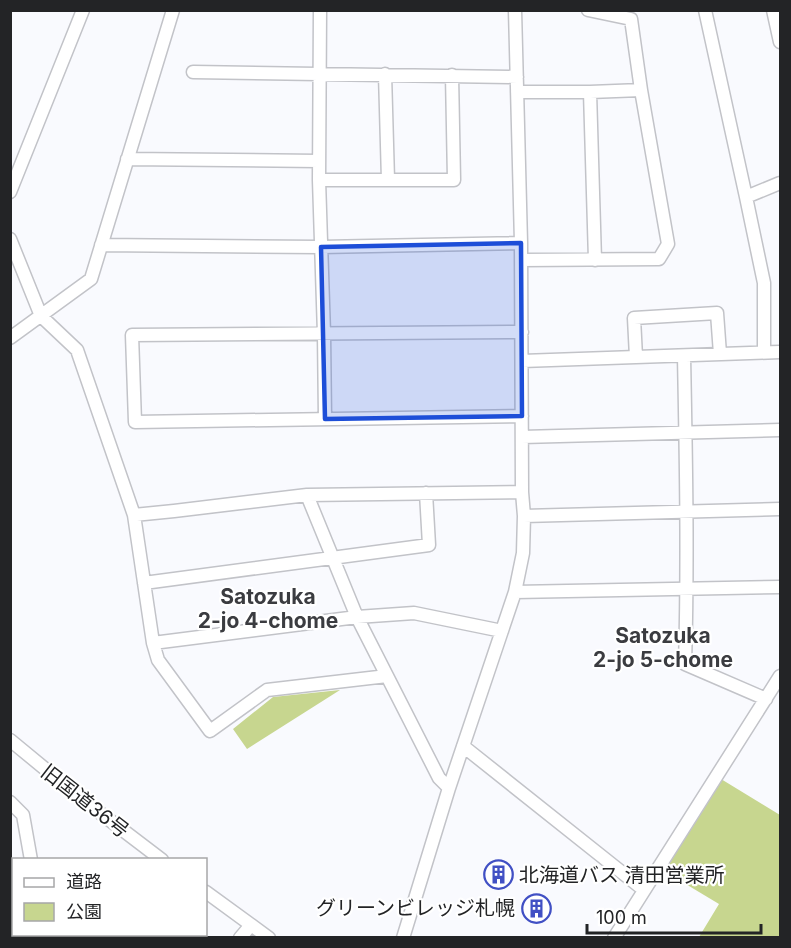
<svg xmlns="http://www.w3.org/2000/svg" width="791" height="948" font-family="Inter,'Noto Sans JP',sans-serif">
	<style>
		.green { fill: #c7d68f }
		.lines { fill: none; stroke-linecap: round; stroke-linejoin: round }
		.minor-casing { stroke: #c2c3c8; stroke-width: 15 }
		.minor { stroke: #fff; stroke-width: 12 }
		.marked { fill: #1d4ed8; fill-opacity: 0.2; stroke: #1d4ed8; stroke-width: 4.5; stroke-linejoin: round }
		.labels { text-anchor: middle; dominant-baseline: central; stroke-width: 4.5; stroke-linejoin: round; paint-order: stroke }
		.street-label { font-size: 20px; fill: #232426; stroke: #fff }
		.poi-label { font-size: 20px; fill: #232426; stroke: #fff; text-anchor: start }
		.neighbourhood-label { font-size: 21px; font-weight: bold; fill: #3b3c40; stroke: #fff }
	</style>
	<rect width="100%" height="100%" fill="#f9fafe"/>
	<!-- green -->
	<path class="green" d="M340,690L247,749L233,729L273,697Z
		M721,779L780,815V937H699L719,904L664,871Z"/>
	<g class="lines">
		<defs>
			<path id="minor" d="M320,10L319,180L324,334L325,419
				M705,10L746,197L764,283V352
				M773,10L780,42
				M193,72L517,77
				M385,74L388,180
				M517,92H590L641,90
				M590,92L595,260
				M127,159L319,161
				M319,180H454L452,75
				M10,192L83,10
				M746,197L780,183
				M10,239L41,316L77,350L134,515L153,643L158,660L210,731L267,690L387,676
				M101,245L321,247L521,243
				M521,260L659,259L668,244L641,90L631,19L588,10
				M522,332L132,335L135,422L522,416
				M10,338L91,279L173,10
				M684,356C686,458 688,561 685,664L766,699
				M636,357L634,318L717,313L720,354
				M522,361L780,352
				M522,437L780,430
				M134,515L174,511L307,495
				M524,516L780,509
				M144,583L429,545L426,493
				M515,592L780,587
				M153,643L357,617L414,613L502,631
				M10,740L78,796L162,860
				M463,746L644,890
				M449,788L439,778L357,617L307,495L522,492
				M10,802L23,815L31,860
				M206,892L269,938
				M48,934V938
				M138,934L141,938
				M240,938L251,925
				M403,938L449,788L515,592L523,553L524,516L522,492L521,243L515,10
				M614,938L780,676"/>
		</defs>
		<!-- minor casing -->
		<use href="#minor" class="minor-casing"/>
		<!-- minor -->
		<use href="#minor" class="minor"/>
	</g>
	<!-- marked area -->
	<path class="marked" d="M521,243L522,416L325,419L321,247Z"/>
	<!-- icons -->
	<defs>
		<symbol id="building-ring" viewBox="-11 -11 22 22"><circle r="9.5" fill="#fff" stroke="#4150c4" stroke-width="1.5"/><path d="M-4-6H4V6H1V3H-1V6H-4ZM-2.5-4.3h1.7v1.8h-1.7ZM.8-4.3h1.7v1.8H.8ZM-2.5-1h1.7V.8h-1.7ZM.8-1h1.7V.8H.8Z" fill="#4150c4"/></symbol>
	</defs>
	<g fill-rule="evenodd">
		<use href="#building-ring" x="482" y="858" width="33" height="33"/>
		<use href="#building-ring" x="520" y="892" width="33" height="33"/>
	</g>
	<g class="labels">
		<!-- street labels -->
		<g class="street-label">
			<text transform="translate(85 801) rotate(38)">旧国道36号</text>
		</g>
		<!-- poi labels -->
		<g class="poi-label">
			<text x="519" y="875">北海道バス 清田営業所</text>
			<text x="515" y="908" text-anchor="end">グリーンビレッジ札幌</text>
		</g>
		<!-- neighbourhood labels -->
		<g class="neighbourhood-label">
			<text x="268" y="596">Satozuka<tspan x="268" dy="24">2-jo 4-chome</tspan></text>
			<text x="663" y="635">Satozuka<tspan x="663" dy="24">2-jo 5-chome</tspan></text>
		</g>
	</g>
	<!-- border -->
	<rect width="791" height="948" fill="none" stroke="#232426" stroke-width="24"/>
	<!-- legend -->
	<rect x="12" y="858" width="195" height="78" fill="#ffffff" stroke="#a7a7a8" stroke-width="1.5"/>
	<rect x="24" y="878" width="30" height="9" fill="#ffffff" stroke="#a7a7a8" stroke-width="1.5"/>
	<text x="66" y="888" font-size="18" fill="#232426">道路</text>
	<rect x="24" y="903" width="30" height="18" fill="#c7d68f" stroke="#a7a7a8" stroke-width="1.5"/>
	<text x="66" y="918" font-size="18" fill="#232426">公園</text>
	<!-- scale -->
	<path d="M587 924v9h174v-9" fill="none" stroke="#232426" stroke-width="3"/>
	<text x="596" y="924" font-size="18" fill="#232426" stroke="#ffffff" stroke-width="4.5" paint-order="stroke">100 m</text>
</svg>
